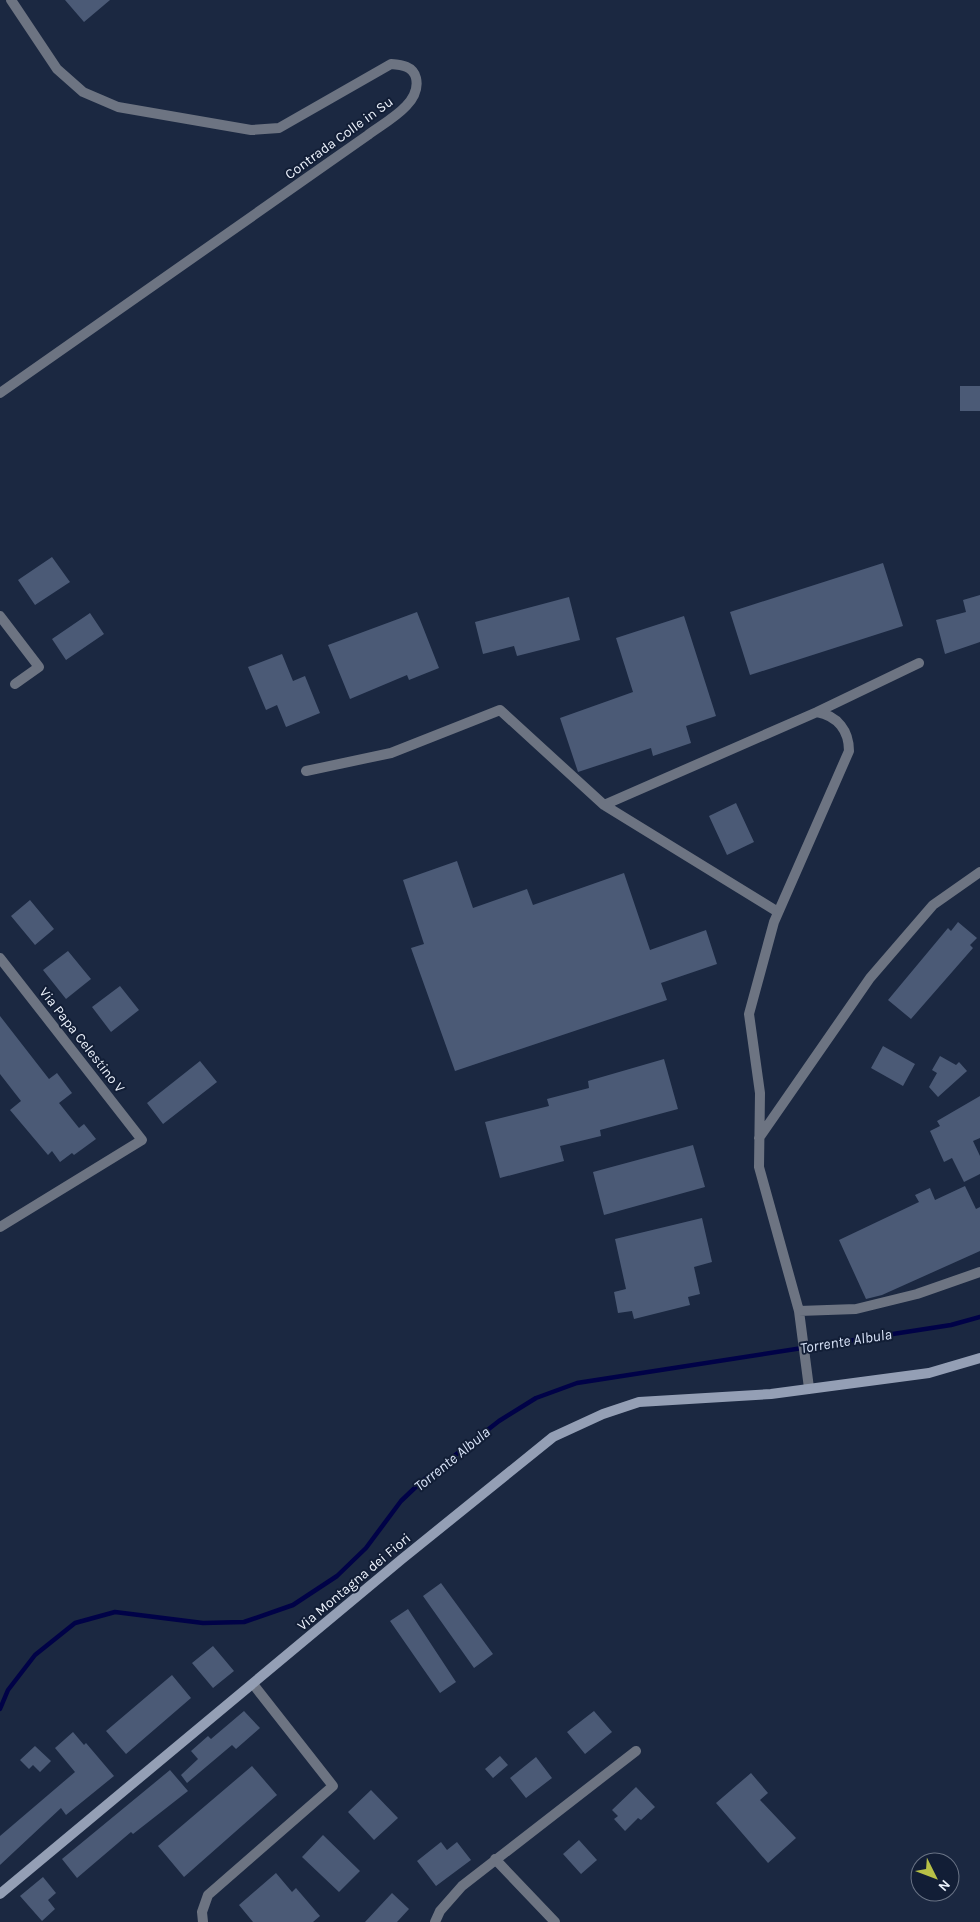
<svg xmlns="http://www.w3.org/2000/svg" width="980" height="1922" font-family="Karla,sans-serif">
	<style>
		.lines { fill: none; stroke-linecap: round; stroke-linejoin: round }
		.stream { stroke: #000247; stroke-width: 4.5 }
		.building { fill: #4b5a76 }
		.minor { stroke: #6d7482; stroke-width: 10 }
		.tertiary { stroke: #6d7482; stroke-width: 10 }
		.secondary { stroke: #949fb5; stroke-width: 10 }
		.labels { text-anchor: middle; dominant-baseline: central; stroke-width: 4; stroke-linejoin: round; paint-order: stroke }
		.street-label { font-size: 14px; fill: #ecf2fc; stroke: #121e36 }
		.water-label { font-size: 15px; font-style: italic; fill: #d7e2f7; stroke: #121e36 }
	</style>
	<rect width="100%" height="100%" fill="#1b2841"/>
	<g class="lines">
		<!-- stream -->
		<path class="stream" d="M0,1709L8,1690L35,1655L75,1623L115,1612L203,1623L244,1622L293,1605L337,1576L366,1548L401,1501L422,1481L499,1421L536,1398L577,1383L951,1325L980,1317"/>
	</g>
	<!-- building -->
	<path class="building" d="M65,0H110L84,22Z
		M960,386H980V411H960Z
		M52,557L70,582L35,605L18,580Z
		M883,563L903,626L750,675L730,612Z
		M980,595V642L945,654L936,620L966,612L963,600Z
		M569,597L580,640L517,656L514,646L483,654L475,622Z
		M417,612L439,668L409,680L407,675L350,699L328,645Z
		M90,613L104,634L66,660L52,639Z
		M684,616L716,716L686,726L691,743L653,756L651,748L578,772L560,718L633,692L616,638Z
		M282,654L293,681L305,676L320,713L286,727L277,705L266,710L248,667Z
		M736,803L754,842L727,855L709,816Z
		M457,861L473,908L527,889L533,905L624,873L650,950L706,930L717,964L661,983L667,1000L455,1071L411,948L424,944L403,880Z
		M30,900L54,929L35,945L11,916Z
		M958,922L977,938L970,945L973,948L911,1019L888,1000L948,928L951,931Z
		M68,951L91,979L66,999L43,970Z
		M120,986L139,1010L111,1032L92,1007Z
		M0,1016L49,1079L57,1073L72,1093L59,1103L79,1128L84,1124L96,1139L74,1155L72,1153L60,1162L52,1151L48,1155L10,1110L21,1101L0,1074Z
		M883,1046L915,1064L903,1086L871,1068Z
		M940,1056L956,1065L959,1062L967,1071L938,1097L929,1087L937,1073L932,1070Z
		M664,1059L678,1109L600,1130L601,1136L560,1146L564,1161L500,1178L485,1122L549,1106L547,1099L589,1088L588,1081Z
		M200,1061L217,1082L163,1124L147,1103Z
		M980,1096V1138L973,1141L980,1156V1174L964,1182L952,1158L944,1162L930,1131L940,1126L937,1121Z
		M693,1145L705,1187L604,1215L593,1172Z
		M965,1186L976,1209L980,1207V1251L882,1295L866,1299L839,1240L919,1202L915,1195L930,1188L935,1200Z
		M702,1218L712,1262L694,1267L700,1294L688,1297L690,1305L634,1319L632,1311L618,1313L614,1292L626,1289L615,1239Z
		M441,1583L493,1654L474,1668L423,1596Z
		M408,1609L456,1682L440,1693L390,1621Z
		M213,1646L234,1671L213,1688L192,1663Z
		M172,1675L191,1698L126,1754L106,1731Z
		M244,1711L260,1728L236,1749L232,1745L187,1783L181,1775L198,1759L191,1751L208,1736L211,1739Z
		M594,1711L612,1732L585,1754L567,1732Z
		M73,1732L84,1745L86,1743L114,1776L66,1815L61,1808L0,1865V1836L75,1772L55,1748Z
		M35,1746L51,1761L40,1772L33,1765L29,1769L20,1760Z
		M500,1756L508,1765L493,1778L485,1769Z
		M536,1757L552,1778L526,1798L510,1778Z
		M252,1766L277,1795L184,1877L158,1846Z
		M170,1770L188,1791L133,1834L131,1832L77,1878L62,1859Z
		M751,1773L768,1793L760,1800L796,1838L768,1863L716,1803Z
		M636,1787L655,1807L641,1820L638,1818L625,1831L614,1819L618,1816L612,1810Z
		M371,1790L398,1818L374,1840L348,1812Z
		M323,1835L360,1871L339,1892L302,1857Z
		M579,1840L597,1860L581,1874L563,1854Z
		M441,1842L447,1850L457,1842L471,1860L436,1886L417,1861Z
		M276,1873L292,1892L296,1888L320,1916L313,1922H253L239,1905Z
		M43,1877L56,1893L48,1900L55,1909L42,1921L20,1896Z
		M392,1893L409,1909L397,1922H365Z"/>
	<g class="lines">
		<!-- minor -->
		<path class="minor" d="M0,616L39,667L15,684
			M306,771L391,753L500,710L604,805L778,912
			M604,805L817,712L919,663
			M0,958L142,1140L0,1227
			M759,1138L870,978L933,905L980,872
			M799,1311L856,1309L917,1294L980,1272
			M809,1388L799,1311L759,1167L760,1093L749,1014L774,922L849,751C849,731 838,716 817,712
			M495,1859L555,1922
			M203,1922L202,1912L208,1895L333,1786L253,1684
			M435,1922L440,1911L462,1886L636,1751"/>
		<!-- tertiary -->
		<path class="tertiary" d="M0,393L368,135C385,122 422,104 416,78C413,66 402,65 391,64L279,128L251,130L118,107L83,92L57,69L11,0"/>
		<!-- secondary -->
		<path class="secondary" d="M0,1894L402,1559L553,1437L603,1414L639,1402L771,1394L929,1373L980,1358"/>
	</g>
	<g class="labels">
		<!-- street labels -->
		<g class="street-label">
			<text transform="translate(339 138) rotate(-36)">Contrada Colle in Su</text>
			<text transform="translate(82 1040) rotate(52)">Via Papa Celestino V</text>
			<text transform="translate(354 1582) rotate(-40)">Via Montagna dei Fiori</text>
		</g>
		<!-- water labels -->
		<g class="water-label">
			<text transform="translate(846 1341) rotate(-9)">Torrente Albula</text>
			<text transform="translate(452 1459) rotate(-39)">Torrente Albula</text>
		</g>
	</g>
	<!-- north arrow -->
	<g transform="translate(935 1877) rotate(132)"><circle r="24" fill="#121e36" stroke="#697385"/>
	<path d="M0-4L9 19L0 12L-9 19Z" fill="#b8c147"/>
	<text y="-8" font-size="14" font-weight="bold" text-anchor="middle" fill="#ecf2fc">N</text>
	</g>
</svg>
